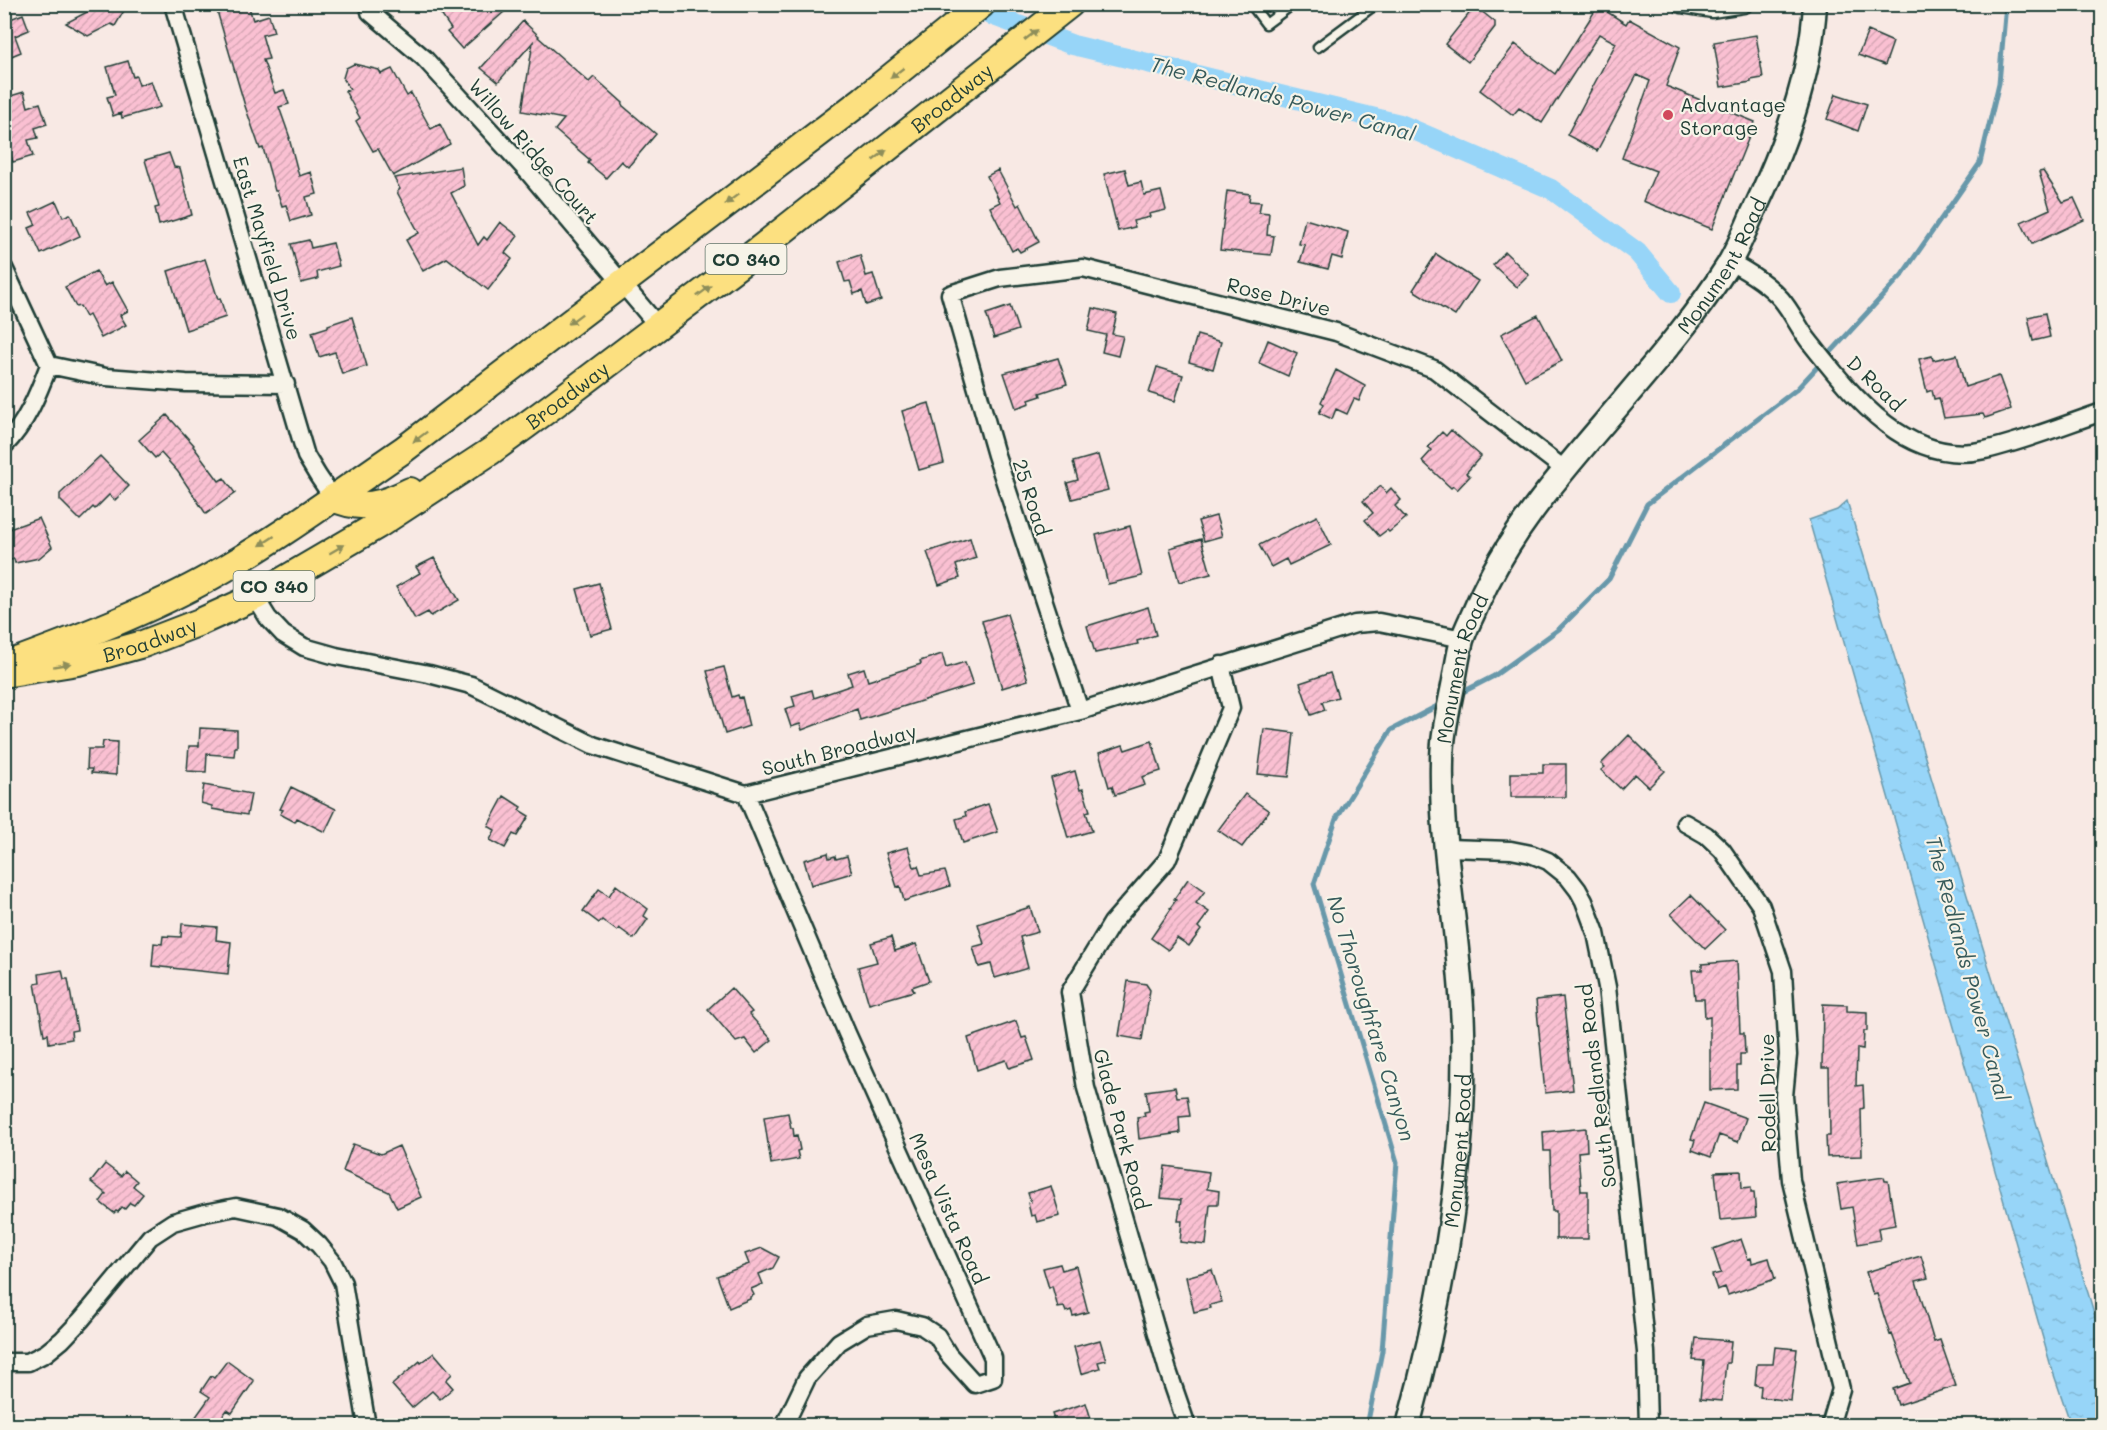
<svg xmlns="http://www.w3.org/2000/svg" width="2107" height="1430" font-family="Mali,sans-serif">
	<style>
		.water { fill: url(#water-ripples); stroke: #6798aa; stroke-width: 1.5 }
		.lines { fill: none; stroke-linecap: round; stroke-linejoin: round }
		.stream { stroke: #6798aa; stroke-width: 5 }
		.canal { stroke: #97d5f8; stroke-width: 20 }
		.building { fill: url(#building-hatch); stroke: #1f3d34; stroke-width: 1.5 }
		.service-casing { stroke: #1f3d34; stroke-width: 13 }
		.minor-casing { stroke: #1f3d34; stroke-width: 21 }
		.secondary-casing { stroke: #1f3d34; stroke-width: 27 }
		.primary-casing { stroke: #1f3d34; stroke-width: 30 }
		.service { stroke: #f7f3e8; stroke-width: 8 }
		.minor { stroke: #f7f3e8; stroke-width: 16 }
		.secondary { stroke: #f7f3e8; stroke-width: 22 }
		.primary { stroke: #fce080; stroke-width: 26 }
		.oneway { fill: #8e8e5a }
		.poi-dot { fill: #d1495b; stroke: #f7f3e8; stroke-width: 2 }
		.labels { text-anchor: middle; dominant-baseline: central; stroke-width: 4.5; stroke-linejoin: round; paint-order: stroke }
		.shield { fill: #f7f3e8; stroke: #60746a; stroke-width: 1.5 }
		.shield-label { font-size: 18px; font-weight: bold; fill: #1f3d34 }
		.street-label { font-size: 20px; fill: #1f3d34; stroke: #f7f3e8 }
		.poi-label { font-size: 20px; fill: #1f3d34; stroke: #f7f3e8; text-anchor: start }
		.water-label { font-size: 21px; font-style: italic; fill: #375b5b; stroke: #f7f3e8 }
	</style>
	<defs>
		<pattern id="water-ripples" width="26" height="14" patternUnits="userSpaceOnUse" patternTransform="scale(1.5)"><rect width="26" height="14" fill="#97d5f8"/><path d="M2 4q2-2 4 0t4 0M15 11q2-2 4 0t4 0" fill="none" stroke="#82b8d5"/></pattern>
		<pattern id="building-hatch" width="6" height="6" patternUnits="userSpaceOnUse" patternTransform="scale(1.5)"><rect width="6" height="6" fill="#fac0d2"/><path d="M-1 1l2-2M0 6l6-6M5 7l2-2" fill="none" stroke="#d6a6b5"/></pattern>
	</defs>
	<rect width="100%" height="100%" fill="#f8e9e4"/>
	<filter id="ink" filterUnits="userSpaceOnUse"><feTurbulence type="fractalNoise" baseFrequency=".0167" numOctaves="2"/><feDisplacementMap in="SourceGraphic" scale="12" xChannelSelector="R" yChannelSelector="G"/><feConvolveMatrix kernelMatrix="1 2 1 2 8 2 1 2 1" color-interpolation-filters="sRGB"/></filter>
	<g filter="url(#ink)">
		<!-- water -->
		<path class="water" d="M1847,501L2102,1339V1425H2071L2050,1363L1809,520L1837,510Z"/>
		<g class="lines">
			<!-- stream -->
			<path class="stream" d="M1459,694L1494,676L1559,629L1609,579L1647,504L1797,389L1902,275L1980,163L1999,83L2006,4
				M1367,1426L1382,1351L1397,1162L1314,884L1336,819L1391,730L1443,703"/>
			<!-- canal -->
			<path class="canal" d="M961,4L1073,45L1400,124L1551,189L1637,252L1671,293"/>
		</g>
		<!-- building -->
		<path class="building" d="M102,4H128L115,26L111,24L88,36L66,23Z
			M239,4H248L253,20L269,15L274,32L262,35L269,59L263,60L275,93L284,90L289,104L279,107L290,138H289L299,176L311,172L317,194L306,197L311,215L291,221L286,205L282,206L277,191H275L263,148L260,149L245,106L217,11Z
			M434,4H513L462,49L447,32L451,29Z
			M1475,6L1495,22V27L1468,62L1445,44Z
			M1598,6L1626,24L1629,19L1680,47L1666,86L1755,122L1712,229L1643,201L1656,171L1622,158L1650,81L1637,75L1597,151L1567,135L1616,43L1599,34L1542,123L1519,108L1513,115L1480,90L1515,44L1555,74Z
			M5,12L8,20L23,14L29,30L15,36L21,52L4,59Z
			M523,21L539,36L538,37L589,82L594,77L623,103L622,105L656,134L628,167L621,161L606,178L588,163L590,160L555,130L564,119L522,111L533,42L498,82L481,68Z
			M1868,31L1893,42L1885,65L1858,55Z
			M1756,35L1763,78L1751,80V82L1721,87L1714,42Z
			M128,61L133,77L136,76L139,85L151,81L160,107L122,118L121,113L113,116L107,97L115,95L107,67Z
			M354,64L379,70L381,74L392,69L407,96L411,93L431,129L440,124L450,144L393,176L378,149L373,151L356,121L360,118L345,91L350,89L343,78L346,68Z
			M24,92L28,107L40,103L47,124L35,128L38,138L28,140L33,156L13,162L8,148L4,149V98Z
			M1836,94L1867,104L1858,131L1827,119Z
			M169,153L174,167L180,168L192,215L159,225L155,208L159,207L145,160Z
			M461,167L464,186L451,193L478,245L484,237L487,240L500,222L518,236L505,253L512,259L488,290L447,258L423,271L406,240L419,233L397,192L400,189L394,178Z
			M1125,169L1129,185L1141,182L1144,195L1161,191L1166,210L1149,214L1150,217L1133,221L1135,227L1118,231L1104,174Z
			M998,170L1017,206L1020,204L1039,242L1020,252L1017,248L1012,251L990,207L1000,202L987,176Z
			M2043,171L2063,202L2074,198L2084,220L2032,244L2021,222L2050,209L2039,172Z
			M1227,191L1250,194L1249,201L1261,202L1259,212L1269,213L1267,235L1274,236L1271,255L1220,250Z
			M56,201L63,217L70,214L80,236L41,254L29,228L36,225L30,213Z
			M1305,219L1348,232L1342,259L1332,256L1328,269L1300,262L1305,245L1299,244Z
			M309,240L311,248L333,243L339,266L317,272L318,279L301,283L291,244Z
			M1505,252L1529,275L1517,287L1493,265Z
			M1436,254L1478,281L1455,316L1413,290Z
			M860,255L866,276L873,274L881,300L866,305L862,291L854,294L850,281L845,282L839,262Z
			M205,259L218,299L220,298L226,317L186,330L168,271Z
			M96,271L105,286L112,282L128,311L120,315L126,325L101,338L89,315L86,317L80,306L76,307L65,287Z
			M1010,306L1018,330L994,338L986,314Z
			M1093,308L1117,314L1112,334L1123,336L1118,356L1102,352L1106,335L1088,331Z
			M2045,313L2050,337L2033,341L2028,317Z
			M1538,315L1562,361L1525,380L1501,334Z
			M352,317L367,366L342,374L335,352L319,357L312,332L328,327V325Z
			M1197,335L1221,342L1213,369L1189,362Z
			M1268,340L1297,353L1288,376L1259,363Z
			M1957,355L1965,387L1999,376L2011,409L1985,418L1983,414L1944,418L1939,398L1934,399L1932,390L1927,392L1919,359L1932,356L1933,360Z
			M1058,358L1067,384L1040,393L1041,396L1029,400L1030,403L1016,408L1004,373Z
			M1157,367L1183,375L1175,401L1149,393Z
			M1336,370L1365,386L1359,401L1354,399L1347,414L1336,409L1332,419L1319,413L1324,404L1321,402Z
			M929,403L944,463L919,470L902,411Z
			M167,415L194,445L193,446L219,481L224,478L235,493L206,514L178,472L161,453L155,458L139,440Z
			M1451,430L1481,456L1466,473L1470,476L1457,490L1453,486L1451,488L1422,461L1432,450L1428,447L1442,432L1446,436Z
			M1098,455L1108,490L1072,499L1067,483L1078,480L1073,462Z
			M100,456L129,486L115,500L109,495L95,509L93,507L80,520L60,500V494Z
			M1381,486L1386,493L1391,488L1401,500L1395,506L1406,518L1389,532L1387,530L1379,536L1365,520L1373,513L1363,501Z
			M1216,516L1222,536L1204,541L1198,521Z
			M1317,516L1331,545L1289,565L1286,559L1271,567L1259,545Z
			M39,518L52,547L39,558L15,563L14,559L4,562V531Z
			M1130,526L1142,576L1108,584L1096,535Z
			M970,538L976,558L956,565L960,578L939,585L927,552Z
			M1201,539L1211,574L1179,582L1170,548Z
			M434,558L459,600L431,616L428,612L415,619L396,587L420,573L416,567Z
			M599,583L612,629L590,635L577,589Z
			M1148,607L1156,635L1137,641L1138,644L1095,653L1087,626Z
			M1007,614L1028,680L1002,688L982,621Z
			M942,654L946,668L965,662L973,685L860,720L857,709L802,730L800,724L791,727L785,709L795,706L792,696L812,690L814,698L852,685L848,673L864,668L868,681L921,664L920,661Z
			M724,667L732,697L738,695L739,698L742,697L749,726L725,734L707,671Z
			M1330,673L1338,697L1322,702L1325,710L1311,715L1300,683Z
			M200,728L237,730V747H235L234,756L207,754L206,772L187,771L189,746H199Z
			M1264,729L1294,733L1289,777L1258,774Z
			M1629,735L1665,771L1649,787L1635,774L1621,789L1601,770L1605,767L1601,764Z
			M103,741L117,742L116,775L91,773L92,769H87L88,749H102Z
			M1152,741L1161,771L1142,777L1145,785L1115,795L1112,786L1109,787L1099,753L1123,745L1125,750Z
			M1543,764H1566V797H1511V773H1543Z
			M1075,771L1080,790L1083,789L1090,811L1086,812L1092,831L1068,838L1051,778Z
			M204,785L251,794L247,815L212,809V806L201,803Z
			M291,787L336,809L325,832L297,818L295,822L280,814L283,810L280,809Z
			M1245,794L1269,811L1242,847L1218,830Z
			M504,796L521,807L519,810L529,816L517,836L513,834L505,848L490,840L495,830L488,826Z
			M988,804L998,832L963,843L956,819L966,816L965,812Z
			M908,847L914,867L918,866L921,875L945,871L950,886L904,901L900,886L897,887L886,853Z
			M828,853L829,858L835,856L836,859L847,856L852,873L811,885L804,860Z
			M1188,879L1205,891L1196,903L1209,912L1198,927L1201,930L1189,946L1177,938L1168,950L1151,938L1171,909L1170,908L1176,900L1174,899Z
			M616,885L648,909L644,916L648,919L634,939L619,928L617,931L602,920L599,923L583,911L599,889L609,896Z
			M1691,895L1725,930L1705,949L1671,914Z
			M1030,907L1038,932L1020,937L1028,968L995,978L991,964L979,967L973,947L984,944L978,924Z
			M182,924L217,927L216,940L231,942L228,974L152,966L154,943L162,944L163,936L181,937Z
			M891,937L895,951L916,944L929,981L912,987L914,991L869,1004L858,967L877,962L871,943Z
			M1737,961L1740,1033H1744L1745,1054H1740V1066H1737V1089L1710,1090V1017L1705,1018L1704,999H1695L1692,970H1702V964Z
			M62,970L64,979H68L77,1030L71,1031L72,1039L49,1043L48,1034L44,1035L35,983L40,982L39,974Z
			M1128,981L1146,984L1150,990L1142,1040L1119,1036Z
			M731,988L752,1012L749,1014L772,1040L756,1053L745,1039L736,1042L708,1009Z
			M1563,997L1573,1090L1545,1093L1536,1000Z
			M1823,1004L1847,1005V1011L1867,1012V1031H1864L1863,1049L1857,1048L1856,1086L1863,1085L1864,1108L1861,1109L1862,1156L1827,1157L1826,1136H1830L1829,1068H1822Z
			M1016,1021L1022,1038L1026,1037L1034,1060L1009,1068L1006,1060L977,1070L968,1038Z
			M1175,1087L1177,1097L1187,1096L1190,1116L1179,1117L1180,1133L1139,1139L1137,1117L1145,1116L1144,1112L1149,1111L1146,1091Z
			M1704,1103L1746,1118L1738,1142L1719,1135L1711,1157L1692,1150L1695,1140L1691,1139Z
			M788,1113L791,1128H793L794,1136L797,1135L800,1150L797,1151L799,1159L771,1164L764,1117Z
			M1586,1128L1587,1151L1578,1152L1581,1191H1588V1239H1556V1211H1552L1550,1151H1544L1543,1132Z
			M353,1144L381,1154L399,1146L421,1197L397,1208L389,1192L343,1171Z
			M105,1164L121,1176L125,1171L137,1181L133,1186L143,1194L134,1205L130,1203L125,1209L122,1207L118,1212L116,1211L114,1213L100,1202L106,1194L91,1182Z
			M1165,1166L1209,1172L1207,1189L1219,1191L1218,1204H1210L1206,1245L1180,1242L1182,1221H1178L1181,1200L1161,1198Z
			M1741,1171L1742,1188L1751,1187V1192H1754L1756,1217L1720,1220L1715,1172Z
			M1884,1177L1885,1181H1888L1895,1225L1878,1228L1880,1240L1858,1244L1852,1207L1841,1209L1837,1184Z
			M1051,1186L1060,1216L1037,1222L1035,1215L1031,1216L1028,1203L1031,1202L1028,1193Z
			M1741,1239L1748,1259L1751,1258L1752,1263L1769,1258L1775,1279L1728,1295L1725,1287L1717,1290L1712,1275L1721,1273L1713,1249Z
			M762,1248L779,1257L773,1268L759,1274L763,1284L751,1289L754,1295L750,1297V1299L729,1308L717,1276L749,1264L745,1254Z
			M1921,1256L1928,1278L1916,1281L1934,1342L1940,1340L1956,1386L1898,1405L1893,1389L1910,1383L1892,1334L1890,1335L1877,1294L1873,1295L1866,1272Z
			M1060,1264L1062,1270L1076,1266L1088,1312L1073,1316L1071,1310L1066,1312L1064,1307L1058,1308L1052,1286L1049,1288L1043,1268Z
			M1212,1270L1222,1302L1210,1305L1211,1308L1194,1312L1186,1277Z
			M1696,1338L1731,1341L1729,1363H1726L1722,1401L1700,1399L1704,1361L1693,1360Z
			M1100,1340L1106,1360L1098,1362L1100,1368L1081,1374L1074,1347Z
			M1775,1347L1797,1349L1791,1401L1760,1397L1761,1386L1755,1385L1757,1364H1773Z
			M434,1353L452,1374L446,1380L453,1388L440,1399L432,1391L412,1408L392,1385L420,1361L421,1363Z
			M227,1361L254,1381L232,1413L227,1410L216,1425H190L210,1397L201,1391L211,1376L214,1378Z
			M1086,1403L1093,1425H1056L1052,1414Z"/>
		<g class="lines">
			<defs>
				<path id="service" d="M1251,4L1266,24L1293,4
					M1318,47L1376,4"/>
				<path id="minor" d="M173,4L306,456L318,476L333,498
					M1681,4L1712,9L1744,4
					M370,12L424,58L529,173L658,326
					M1730,262C1749,272 1767,283 1781,299C1792,312 1799,328 1809,341C1851,394 1907,468 1985,450C2025,441 2064,425 2102,412
					M4,268L49,365
					M49,365L106,377L186,383L286,384
					M4,446C26,424 38,394 49,365
					M255,597L268,618L283,634L304,647L336,656L429,674L471,685L593,745L746,794L1080,711L1355,624L1379,622L1463,639
					M1080,711L996,455L950,294L1000,278L1083,268L1336,332L1434,369L1564,469
					M746,794L846,1031L993,1358V1378L975,1384L948,1354L937,1336L922,1326L896,1320L867,1325L839,1342L807,1378L784,1426
					M1685,823L1706,835L1722,850L1761,906L1783,971L1788,1055L1784,1096L1791,1180L1841,1389L1830,1426
					M1447,848L1511,850L1531,854L1548,861L1568,877L1578,890L1584,901L1596,933L1607,987L1636,1255L1646,1352L1648,1426
					M4,1362H28L46,1353L62,1340L81,1320L150,1237L173,1222L205,1213L236,1207L278,1216L303,1230L319,1245L332,1261L343,1283L367,1426
					M1187,1426L1168,1371L1086,1088L1070,992L1112,923L1167,860L1231,708L1221,665"/>
				<g id="secondary">
					<path id="s1" d="M1408,1426C1442,1300 1467,1161 1463,1030C1461,941 1440,851 1442,762C1442,736 1448,711 1453,686C1456,671 1458,655 1462,640C1466,628 1472,617 1477,605C1507,536 1556,479 1604,423C1647,372 1692,322 1728,265C1737,250 1744,233 1751,217C1783,151 1811,78 1815,4"/>
				</g>
				<g id="primary">
					<path d="M333,498C361,511 383,505 410,491"/>
					<path d="M11,663C76,639 152,610 212,576C278,539 340,493 403,450L864,99L982,4"/>
					<path id="s2" d="M4,674L78,662L143,644L200,622L255,597L378,525L491,451L551,407L752,255L1070,4"/>
				</g>
			</defs>
			<!-- service casing -->
			<use href="#service" class="service-casing"/>
			<!-- minor casing -->
			<use href="#minor" class="minor-casing"/>
			<!-- secondary casing -->
			<use href="#secondary" class="secondary-casing"/>
			<!-- primary casing -->
			<use href="#primary" class="primary-casing"/>
			<!-- service -->
			<use href="#service" class="service"/>
			<!-- minor -->
			<use href="#minor" class="minor"/>
			<!-- secondary -->
			<use href="#secondary" class="secondary"/>
			<!-- primary -->
			<use href="#primary" class="primary"/>
		</g>
		<!-- one-way arrows -->
		<defs><path id="oneway-solid" d="M-6-.8H1V-3.2L6.5 0L1 3.2V.8H-6Z" transform="scale(1.5)"/></defs>
		<g class="oneway">
			<use href="#oneway-solid" transform="translate(1031 35) rotate(-38)"/>
			<use href="#oneway-solid" transform="translate(897 73) rotate(142)"/>
			<use href="#oneway-solid" transform="translate(880 155) rotate(-38)"/>
			<use href="#oneway-solid" transform="translate(732 199) rotate(143)"/>
			<use href="#oneway-solid" transform="translate(704 291) rotate(-37)"/>
			<use href="#oneway-solid" transform="translate(575 319) rotate(143)"/>
			<use href="#oneway-solid" transform="translate(420 437) rotate(143)"/>
			<use href="#oneway-solid" transform="translate(267 541) rotate(147)"/>
			<use href="#oneway-solid" transform="translate(337 549) rotate(-30)"/>
			<use href="#oneway-solid" transform="translate(62 665) rotate(-10)"/>
		</g>
	</g>
	<!-- markers -->
	<circle class="poi-dot" cx="1668" cy="115" r="6"/>
	<g class="labels">
		<!-- shield labels -->
		<g class="shield">
			<rect x="705.5" y="244" width="81" height="30" rx="4.5"/>
			<rect x="233.5" y="571" width="81" height="30" rx="4.5"/>
		</g>
		<g class="shield-label">
			<text x="746" y="259">CO 340</text>
			<text x="274" y="586">CO 340</text>
		</g>
		<!-- street labels -->
		<g class="street-label">
			<text stroke="none"><textPath href="#s2" startOffset="1122">Broadway</textPath></text>
			<text transform="translate(534 151) rotate(49)">Willow Ridge Court</text>
			<text transform="translate(268 248) rotate(73)">East Mayfield Drive</text>
			<text stroke="none"><textPath href="#s1" startOffset="1252">Monument Road</textPath></text>
			<text transform="translate(1279 296) rotate(14)">Rose Drive</text>
			<text transform="translate(1876 383) rotate(44)">D Road</text>
			<text stroke="none"><textPath href="#s2" startOffset="636">Broadway</textPath></text>
			<text transform="translate(1032 497) rotate(72)">25 Road</text>
			<text stroke="none"><textPath href="#s2" startOffset="150">Broadway</textPath></text>
			<text stroke="none"><textPath href="#s1" startOffset="766">Monument Road</textPath></text>
			<text transform="translate(839 749) rotate(-14)">South Broadway</text>
			<text transform="translate(1596 1086) rotate(-97)">South Redlands Road</text>
			<text transform="translate(1767 1093) rotate(-91)">Rodell Drive</text>
			<text transform="translate(1122 1129) rotate(75)">Glade Park Road</text>
			<text stroke="none"><textPath href="#s1" startOffset="280">Monument Road</textPath></text>
			<text transform="translate(949 1208) rotate(66)">Mesa Vista Road</text>
		</g>
		<!-- poi labels -->
		<g class="poi-label">
			<text x="1680" y="104">Advantage<tspan x="1680" dy="23">Storage</tspan></text>
		</g>
		<!-- water labels -->
		<g class="water-label">
			<text transform="translate(1283 98) rotate(15)">The Redlands Power Canal</text>
			<text transform="translate(1969 968) rotate(75)">The Redlands Power Canal</text>
			<text transform="translate(1372 1018) rotate(73)">No Thoroughfare Canyon</text>
		</g>
	</g>
	<!-- margin -->
	<rect width="2107" height="1430" fill="none" stroke="#f7f3e8" stroke-width="24"/>
	<rect x="12" y="12" width="2083" height="1406" fill="none" stroke="#1f3d34" stroke-width="2" filter="url(#ink)"/>
</svg>
